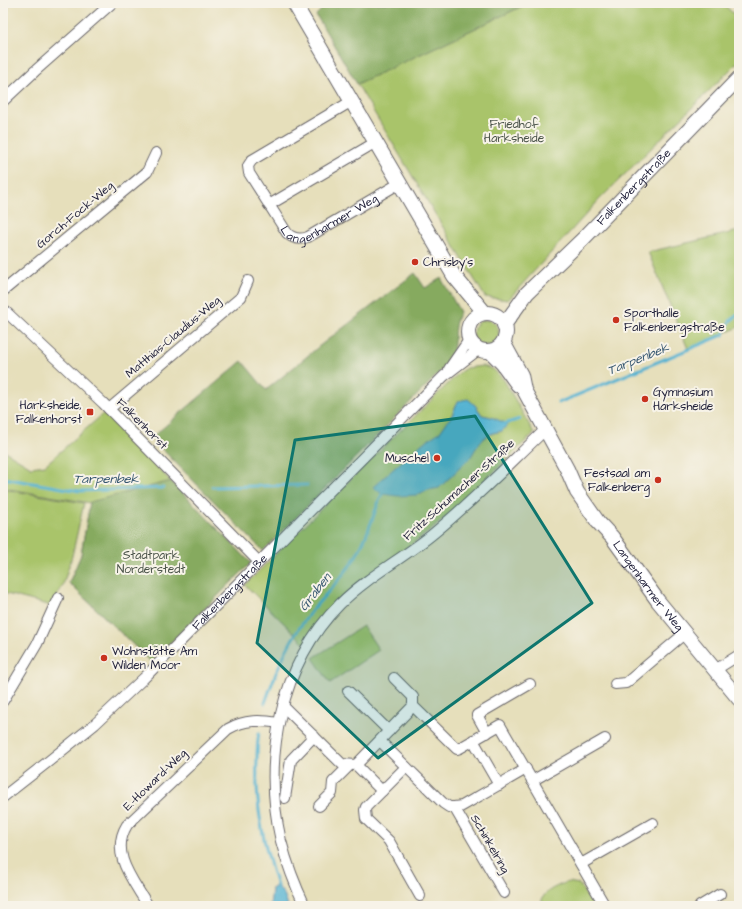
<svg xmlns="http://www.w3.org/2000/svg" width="742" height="909" font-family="'Architects Daughter',sans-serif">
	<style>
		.green { fill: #a9c46a; stroke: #667352; fill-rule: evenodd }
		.forest { fill: #86aa5e; stroke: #54664c }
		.water { fill: #54b3d2; stroke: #3b6a86 }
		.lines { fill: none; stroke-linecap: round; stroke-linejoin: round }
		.stream { stroke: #54b3d2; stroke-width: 3 }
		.street-casing { stroke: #676468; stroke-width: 12 }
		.secondary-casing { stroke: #676468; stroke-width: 16 }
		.street { stroke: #fff; stroke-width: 10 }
		.secondary { stroke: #fff; stroke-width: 14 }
		.marked { fill: #0f766e; fill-opacity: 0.2; stroke: #0f766e; stroke-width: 3; stroke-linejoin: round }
		.poi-dot { fill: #c8321e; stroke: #f7f3e8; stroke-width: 1.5 }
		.labels { text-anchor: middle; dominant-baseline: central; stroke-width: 4; stroke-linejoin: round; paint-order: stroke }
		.park-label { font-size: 12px; fill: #4a5349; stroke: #f7f3e8 }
		.street-label { font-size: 12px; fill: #22223b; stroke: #f7f3e8 }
		.poi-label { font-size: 12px; fill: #22223b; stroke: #f7f3e8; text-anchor: start }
		.water-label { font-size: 13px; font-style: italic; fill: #345570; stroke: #f7f3e8 }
	</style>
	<rect width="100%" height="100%" fill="#f7f3e8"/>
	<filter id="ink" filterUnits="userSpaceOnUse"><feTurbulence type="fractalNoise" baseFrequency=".025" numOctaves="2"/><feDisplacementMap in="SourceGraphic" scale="8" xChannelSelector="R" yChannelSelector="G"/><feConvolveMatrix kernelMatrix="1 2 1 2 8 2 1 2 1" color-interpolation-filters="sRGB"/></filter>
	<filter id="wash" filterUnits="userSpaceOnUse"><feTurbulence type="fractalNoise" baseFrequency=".012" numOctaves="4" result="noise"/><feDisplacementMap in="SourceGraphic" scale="16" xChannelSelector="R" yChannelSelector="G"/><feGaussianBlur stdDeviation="0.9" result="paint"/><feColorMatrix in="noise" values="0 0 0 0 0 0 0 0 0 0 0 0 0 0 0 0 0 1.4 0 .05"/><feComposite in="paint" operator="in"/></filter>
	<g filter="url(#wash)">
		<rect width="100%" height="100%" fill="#e6dfbb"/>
		<!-- green -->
		<path class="green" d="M529,3H722L735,15L739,11V61L599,200L508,300L485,297L357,84Z
			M739,231V327L688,349L648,252Z
			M473 333a13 13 0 1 1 26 0a13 13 0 1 1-26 0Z
			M482,366L493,369L504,380L534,433L465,500L431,530L359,583L305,644L245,585L344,486L460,372L466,368ZM458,401L475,405L482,415L491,417L502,431L493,433L485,437L476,448L470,458L439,488L428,490L416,495L373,487L424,442L440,432L452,415Z
			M104,413L251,563L151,662L69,583L81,555L90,503L3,488V450L31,467L45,465Z
			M3,489L84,503L72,556L63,585L52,606L3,593Z
			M363,626L379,650L330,683L313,658Z
			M568,882L579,884L593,906H542C539,892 557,886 568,882Z"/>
		<!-- forest -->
		<path class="forest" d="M328,3H529L357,84L316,15Z
			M415,273L425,288L441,278L460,312C450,328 458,346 450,362L263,551L151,438L242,361L266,390L322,344Z
			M171,481L251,563L151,662L69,583L81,555L90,502Z"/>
		<!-- water -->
		<path class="water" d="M468,399L475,405L482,415L491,417L508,424L502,431L493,433L485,437L476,448L470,458L439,488L428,490L416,495L398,496L382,494L373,487L424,442L440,432L452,415L458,401Z
			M277,886L284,894L288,906H270L272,888Z"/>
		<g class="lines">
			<!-- stream -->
			<path class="stream" d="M558,403L723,335L730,321L739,314
				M504,424L520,419
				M3,478L80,491L163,488
				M212,487L307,485
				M265,703C277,668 290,637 314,608C328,591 345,576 356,556C368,537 373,514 382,494
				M259,733C257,742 257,751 257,760C255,805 263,843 277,886"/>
		</g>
	</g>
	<g filter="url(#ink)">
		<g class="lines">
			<defs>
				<g id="street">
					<path d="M3,101L35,71L112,3"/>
					<path id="s1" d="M352,101L252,160L248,166L249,173L287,233C293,239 300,240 308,237L400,183"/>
					<path d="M269,205L376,142"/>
					<path d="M3,291L147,172L156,153"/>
					<path d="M3,309L103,403L259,562"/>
					<path d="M449,369L469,340"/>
					<path d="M109,409L241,297L248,281"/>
					<path d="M715,670L739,655"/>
					<path d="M615,684L626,683L684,634"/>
					<path d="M348,691L389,731"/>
					<path d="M3,701L37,644L58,598"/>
					<path d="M283,706L342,764L356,765L382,791"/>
					<path d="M413,706L457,749L460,748L500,725L605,906"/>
					<path d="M487,733L477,715L530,684"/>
					<path d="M473,740L499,785"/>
					<path d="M380,741L443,803L449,807H454L504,893"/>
					<path d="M356,765L413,706V697L394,678"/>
					<path d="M406,767L366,807L365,810L366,819L389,841L420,896"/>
					<path d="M532,781L605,739"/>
					<path id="s2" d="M3,797L49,761L95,724L144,678L444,376L478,350"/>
					<path d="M285,798L291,760L314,736"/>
					<path d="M319,806L332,793L333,782L350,765"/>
					<path d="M454,807L462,806L526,769"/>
					<path d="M581,864L653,823"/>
					<path d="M148,906C134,881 109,854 127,825L228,729C245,719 261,720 279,723"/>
					<path d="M305,906C295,885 287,864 281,841C262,759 280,664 340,604C368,576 404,558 434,533C473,501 509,464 545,430"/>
					<path d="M700,906L720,894"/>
				</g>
				<g id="secondary">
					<path d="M294,3L454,276L485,313"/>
					<circle cx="487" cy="332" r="19"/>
					<path id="s3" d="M504,325L527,293L583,239L739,78"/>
					<path id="s4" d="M503,342L521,375L524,390L567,469L577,492L598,522L612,537L658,601L739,699"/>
					<path d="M490,351L502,363L518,385"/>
				</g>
			</defs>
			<!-- street casing -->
			<use href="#street" class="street-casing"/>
			<!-- secondary casing -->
			<use href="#secondary" class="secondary-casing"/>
			<!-- street -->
			<use href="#street" class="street"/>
			<!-- secondary -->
			<use href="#secondary" class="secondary"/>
		</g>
	</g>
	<!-- marked area -->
	<path class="marked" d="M475,416L592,603L378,758L257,643L295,440Z"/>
	<!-- markers -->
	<g class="poi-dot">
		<circle cx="415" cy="262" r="4"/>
		<circle cx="616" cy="320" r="4"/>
		<circle cx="645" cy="399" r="4"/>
		<rect x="86" y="408" width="8" height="8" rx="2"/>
		<circle cx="437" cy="458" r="4"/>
		<circle cx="658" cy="480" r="4"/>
		<circle cx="104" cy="658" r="4"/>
	</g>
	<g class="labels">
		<!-- park labels -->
		<g class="park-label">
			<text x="514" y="124">Friedhof<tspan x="514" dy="14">Harksheide</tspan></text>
			<text x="151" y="555">Stadtpark<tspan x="151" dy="14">Norderstedt</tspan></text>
		</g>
		<!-- street labels -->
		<g class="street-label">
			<text stroke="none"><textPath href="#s3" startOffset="190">Falkenbergstraße</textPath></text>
			<text stroke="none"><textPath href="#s1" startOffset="249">Langenharmer Weg</textPath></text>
			<text transform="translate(75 215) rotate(-40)">Gorch-Fock-Weg</text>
			<text transform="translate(173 337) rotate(-40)">Matthias-Claudius-Weg</text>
			<text transform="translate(142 424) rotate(45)">Falkenhorst</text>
			<text transform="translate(459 490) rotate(-42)">Fritz-Schumacher-Straße</text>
			<text stroke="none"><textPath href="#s4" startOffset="286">Langenharmer Weg</textPath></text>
			<text stroke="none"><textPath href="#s2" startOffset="306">Falkenbergstraße</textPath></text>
			<text transform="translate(155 780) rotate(-44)">E.-Howard-Weg</text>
			<text transform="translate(490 844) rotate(60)">Schinkelring</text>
		</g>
		<!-- poi labels -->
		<g class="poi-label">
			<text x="423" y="262">Chrisby's</text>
			<text x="624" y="313">Sporthalle<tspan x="624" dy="14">Falkenbergstraße</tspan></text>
			<text x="653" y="392">Gymnasium<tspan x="653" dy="14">Harksheide</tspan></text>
			<text x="82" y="405" text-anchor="end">Harksheide,<tspan x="82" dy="14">Falkenhorst</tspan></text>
			<text x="429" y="458" text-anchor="end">Muschel</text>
			<text x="650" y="473" text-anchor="end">Festsaal am<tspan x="650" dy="14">Falkenberg</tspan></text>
			<text x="112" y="651">Wohnstätte Am<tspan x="112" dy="14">Wilden Moor</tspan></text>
		</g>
		<!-- water labels -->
		<g class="water-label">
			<text transform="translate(638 359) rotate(-22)">Tarpenbek</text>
			<text x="106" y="479">Tarpenbek</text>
			<text transform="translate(315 592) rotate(-52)">Graben</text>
		</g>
	</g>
	<!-- margin -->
	<rect width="742" height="909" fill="none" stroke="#f7f3e8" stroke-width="16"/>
</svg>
